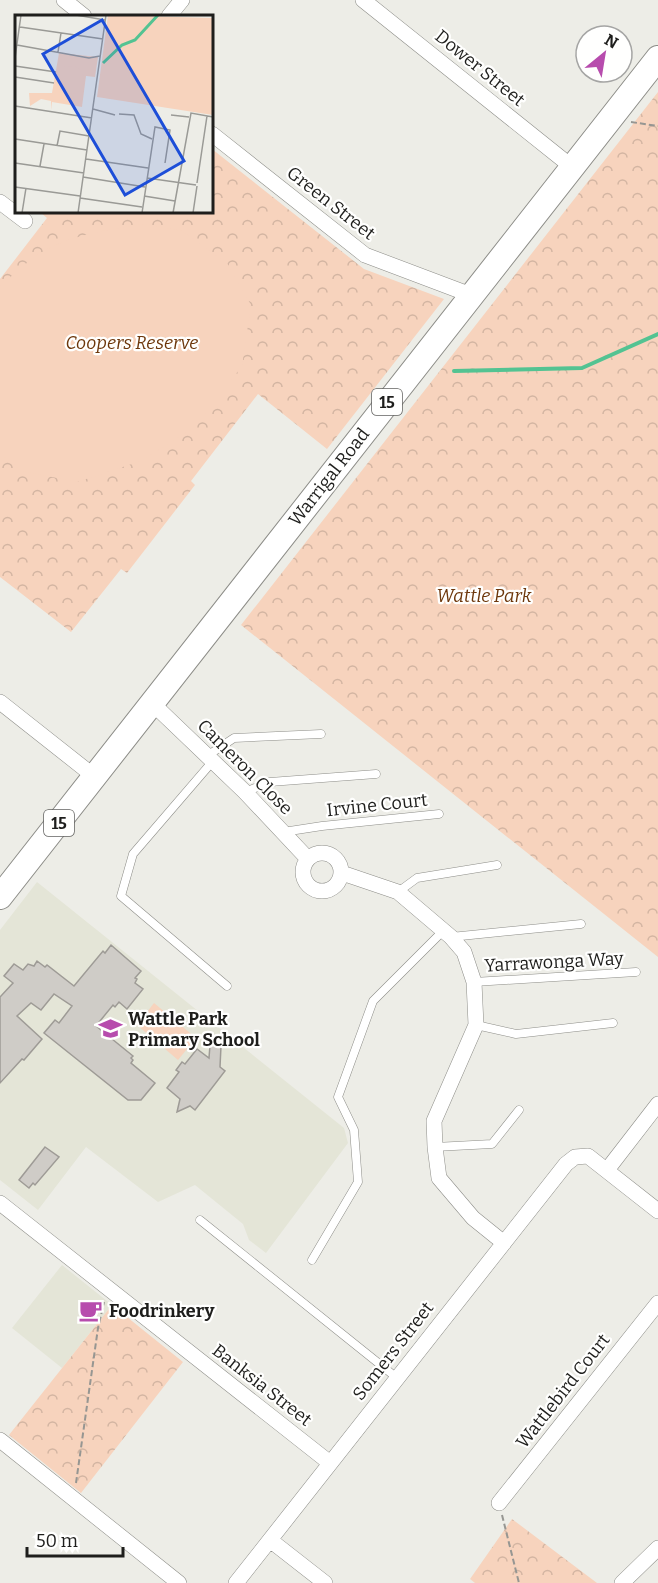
<svg xmlns="http://www.w3.org/2000/svg" width="658" height="1583" font-family="Bitter,serif">
	<style>
		.built { fill: #e4e5d7 }
		.park { fill: url(#park-crowns) }
		.pitch { fill: #f7d3bd }
		.lines { fill: none; stroke-linecap: round; stroke-linejoin: round }
		.stream { stroke: #53c392; stroke-width: 4 }
		.building { fill: #cfccc7; stroke: #9e9b96; stroke-width: 1.5 }
		.service-casing { stroke: #8d8d88; stroke-width: 9 }
		.minor-casing { stroke: #8d8d88; stroke-width: 16 }
		.primary-casing { stroke: #8d8d88; stroke-width: 26 }
		.path { stroke: #969692; stroke-width: 2; stroke-dasharray: 6 3; stroke-linecap: butt }
		.service { stroke: #fff; stroke-width: 8 }
		.minor { stroke: #fff; stroke-width: 15 }
		.primary { stroke: #fff; stroke-width: 24 }
		.labels { text-anchor: middle; dominant-baseline: central; stroke-width: 4.5; stroke-linejoin: round; paint-order: stroke }
		.shield { fill: #fffffe; stroke: #626260; stroke-width: 1.5 }
		.shield-label { font-size: 16px; font-weight: bold; fill: #1e1e1c }
		.street-label { font-size: 18px; fill: #1e1e1c; stroke: #fffffe }
		.park-label { font-size: 18px; font-style: italic; fill: #6d370b; stroke: #fffffe }
		.poi-label { font-size: 18px; font-weight: bold; fill: #1e1e1c; stroke: #fffffe; text-anchor: start }
		.inset-river { fill: none; stroke: #53c392; stroke-width: 3 }
		.inset-road { fill: none; stroke: #9a9a96; stroke-width: 1.5 }
		.view { fill: #1d4ed8; fill-opacity: 0.15; stroke: #1d4ed8; stroke-width: 3 }
		.inset-edge { fill: none; stroke: #1e1e1c; stroke-width: 3 }
	</style>
	<defs>
		<pattern id="park-crowns" width="20" height="18" patternUnits="userSpaceOnUse" patternTransform="scale(1.5)"><rect width="20" height="18" fill="#f7d3bd"/><path d="M2 6a3 3 0 1 1 6 0M12 15a3 3 0 1 1 6 0" fill="none" stroke="#d3b5a2"/></pattern>
	</defs>
	<rect width="100%" height="100%" fill="#edede7"/>
	<!-- built -->
	<path class="built" d="M37,882L344,1128L348,1143L266,1253L249,1240L243,1224L195,1185L158,1202L86,1147L38,1210L0,1180V930Z
		M62,1265L112,1305L62,1368L12,1328Z"/>
	<!-- park -->
	<path class="park" d="M658,92V957L241,625Z
		M212,149L364,269L444,299L327,449L258,394L191,481L195,485L127,573L121,569L71,632L0,577V279L47,218L40,212H212Z
		M112,1305L183,1362L81,1493L9,1435Z
		M512,1519L597,1583H475L470,1579Z"/>
	<!-- pitch -->
	<path class="pitch" d="M145,224L182,231L227,263L251,305L242,366L195,427L141,461L77,482L22,471L0,454V286C11,277 21,267 33,258C65,235 107,230 145,224Z
		M154,1003L196,1038L178,1060L137,1025Z"/>
	<g class="lines">
		<!-- stream -->
		<path class="stream" d="M454,371L582,368L658,334"/>
	</g>
	<!-- building -->
	<path class="building" d="M111,945L141,971L135,978L137,979L135,983L143,989L127,1009L119,1002L115,1007L113,1005L96,1026L133,1056L131,1058L133,1060L131,1063L155,1083L141,1100H128L44,1033L55,1020L59,1023L72,1006L54,994L41,1010L31,1003L17,1016L42,1039L24,1060L22,1059L0,1083V997L13,983L4,976L14,964L23,970L28,964L34,966L37,961L45,967L47,965L74,986L103,951L105,953Z
		M210,1045L221,1046L220,1067L225,1071L195,1110L190,1106L177,1112L180,1099L167,1088L179,1072L176,1070L182,1062L185,1064L197,1049L209,1058Z
		M45,1147L59,1157L35,1185L33,1183L29,1188L19,1180Z"/>
	<g class="lines">
		<defs>
			<path id="service" d="M207,756L234,738L321,734
				M213,761L133,854L121,896L227,986
				M245,792L270,782L376,774
				M283,832L322,826L439,814
				M398,892L417,878L497,865
				M451,937L581,924
				M474,982L636,972
				M476,1025L516,1034L613,1023
				M435,1147L492,1144L519,1110
				M200,1220L397,1378
				M312,1260L358,1182L354,1130L338,1097L373,1001L444,930"/>
			<path id="minor" d="M64,0L84,16
				M363,0L572,167
				M169,16L182,0
				M212,134L365,255L471,295
				M0,202L25,221
				M0,702L95,777
				M153,704L245,792L308,859
				M303 872a19 19 0 1 1 38 0a19 19 0 1 1-38 0Z
				M342,873L398,892L451,937L464,952L474,982L476,1025L434,1121L435,1147L439,1178L473,1218L504,1243
				M607,1170L658,1104
				M0,1203L330,1463
				M0,1440L179,1583
				M499,1503L658,1303
				M270,1540L325,1583
				M236,1583L566,1164L575,1157L588,1156L658,1211
				M622,1583L658,1548"/>
			<path id="primary" d="M0,897L658,58"/>
		</defs>
		<!-- service casing -->
		<use href="#service" class="service-casing"/>
		<!-- minor casing -->
		<use href="#minor" class="minor-casing"/>
		<!-- primary casing -->
		<use href="#primary" class="primary-casing"/>
		<!-- path -->
		<path class="path" d="M631,122L658,126
			M76,1483L98,1328L104,1302
			M502,1515L519,1583"/>
		<!-- service -->
		<use href="#service" class="service"/>
		<!-- minor -->
		<use href="#minor" class="minor"/>
		<!-- primary -->
		<use href="#primary" class="primary"/>
	</g>
	<!-- icons -->
	<defs>
		<symbol id="school-bare" viewBox="-9 -9 18 18"><path d="M0-5L7-2L0 1L-7-2ZM-4 1L0 2.5L4 1V4Q0 6-4 4Z" fill="#b74cad" stroke="#fffffe" stroke-width="2.5" paint-order="stroke"/></symbol>
		<symbol id="cafe-bare" viewBox="-9 -9 18 18"><path d="M-5.5-4.5H6V0H3Q3 3.5 0 3.5H-2.5Q-5.5 3.5-5.5 0ZM3-3.2v2h1.7v-2ZM-6 4.5H4V6H-6Z" fill="#b74cad" stroke="#fffffe" stroke-width="2.5" paint-order="stroke"/></symbol>
	</defs>
	<g fill-rule="evenodd">
		<use href="#school-bare" x="94" y="1012" width="33" height="33"/>
		<use href="#cafe-bare" x="74" y="1294" width="33" height="33"/>
	</g>
	<g class="labels">
		<!-- shield labels -->
		<g class="shield">
			<rect x="372" y="389" width="30" height="26" rx="4.5"/>
			<rect x="44" y="810" width="30" height="26" rx="4.5"/>
		</g>
		<g class="shield-label">
			<text x="387" y="402">15</text>
			<text x="59" y="823">15</text>
		</g>
		<!-- street labels -->
		<g class="street-label">
			<text transform="translate(480 68) rotate(39)">Dower Street</text>
			<text transform="translate(331 203) rotate(38)">Green Street</text>
			<text transform="translate(329 477) rotate(-52)">Warrigal Road</text>
			<text transform="translate(245 767) rotate(45)">Cameron Close</text>
			<text transform="translate(377 805) rotate(-6)">Irvine Court</text>
			<text transform="translate(554 962) rotate(-3)">Yarrawonga Way</text>
			<text transform="translate(393 1351) rotate(-52)">Somers Street</text>
			<text transform="translate(262 1385) rotate(38)">Banksia Street</text>
			<text transform="translate(563 1391) rotate(-52)">Wattlebird Court</text>
		</g>
		<!-- park labels -->
		<g class="park-label">
			<text x="132" y="343">Coopers Reserve</text>
			<text x="484" y="596">Wattle Park</text>
		</g>
		<!-- poi labels -->
		<g class="poi-label">
			<text x="128" y="1019">Wattle Park<tspan x="128" dy="21">Primary School</tspan></text>
			<text x="109" y="1311">Foodrinkery</text>
		</g>
	</g>
	<!-- overview -->
	<g transform="translate(15 15)">
		<rect width="198" height="198" fill="#edede7"/>
		<path d="M93,0L198,3V100L82,82ZM44,38L83,42L80,62L71,61L67,92L37,87L36,95V86L26,84L15,91L14,78H37Z" fill="#f7d3bd"/>
		<path d="M41 65a14 14 0 1 1 28 0a14 14 0 1 1-28 0Z" fill="#f7d3bd"/>
		<path class="inset-river" d="M88,48L107,30L120,25L143,0"/>
		<path class="inset-road" d="M61,0L90,5M5,12L88,24M2,30L74,43L85,41M43,37L46,18M0,43L6,0M0,51L41,57M0,62L39,68M0,91L77,103M78,94L100,100M104,99L119,100L126,119L137,124M156,100L174,102M0,124L72,135M42,131L45,116L74,121M71,144L133,153M0,148L69,158M25,151L29,129M68,162L130,172M132,163L181,170M182,168L192,101M0,172L65,181M129,181L160,186M65,183L127,192M7,198L11,173M63,198L91,0M127,198L140,112L155,115L150,148M158,198L176,98L198,102M178,198L182,171"/>
		<path class="view" d="M87,5L169,146L110,180L28,39Z"/>
		<rect width="198" height="198" class="inset-edge"/>
	</g>
	<!-- north arrow -->
	<g transform="translate(604 54) rotate(30)"><circle r="28" fill="#fffffe" stroke="#a5a5a4" stroke-width="1.5"/>
	<path d="M0-4.5L10 22L0 15L-10 22Z" fill="#b74cad"/>
	<text y="-9" font-size="16" font-weight="bold" text-anchor="middle" fill="#1e1e1c">N</text>
	</g>
	<!-- scale -->
	<path d="M27 1547v9h96v-9" fill="none" stroke="#1e1e1c" stroke-width="3"/>
	<text x="36" y="1547" font-size="18" fill="#1e1e1c" stroke="#fffffe" stroke-width="4.5" paint-order="stroke">50 m</text>
</svg>
